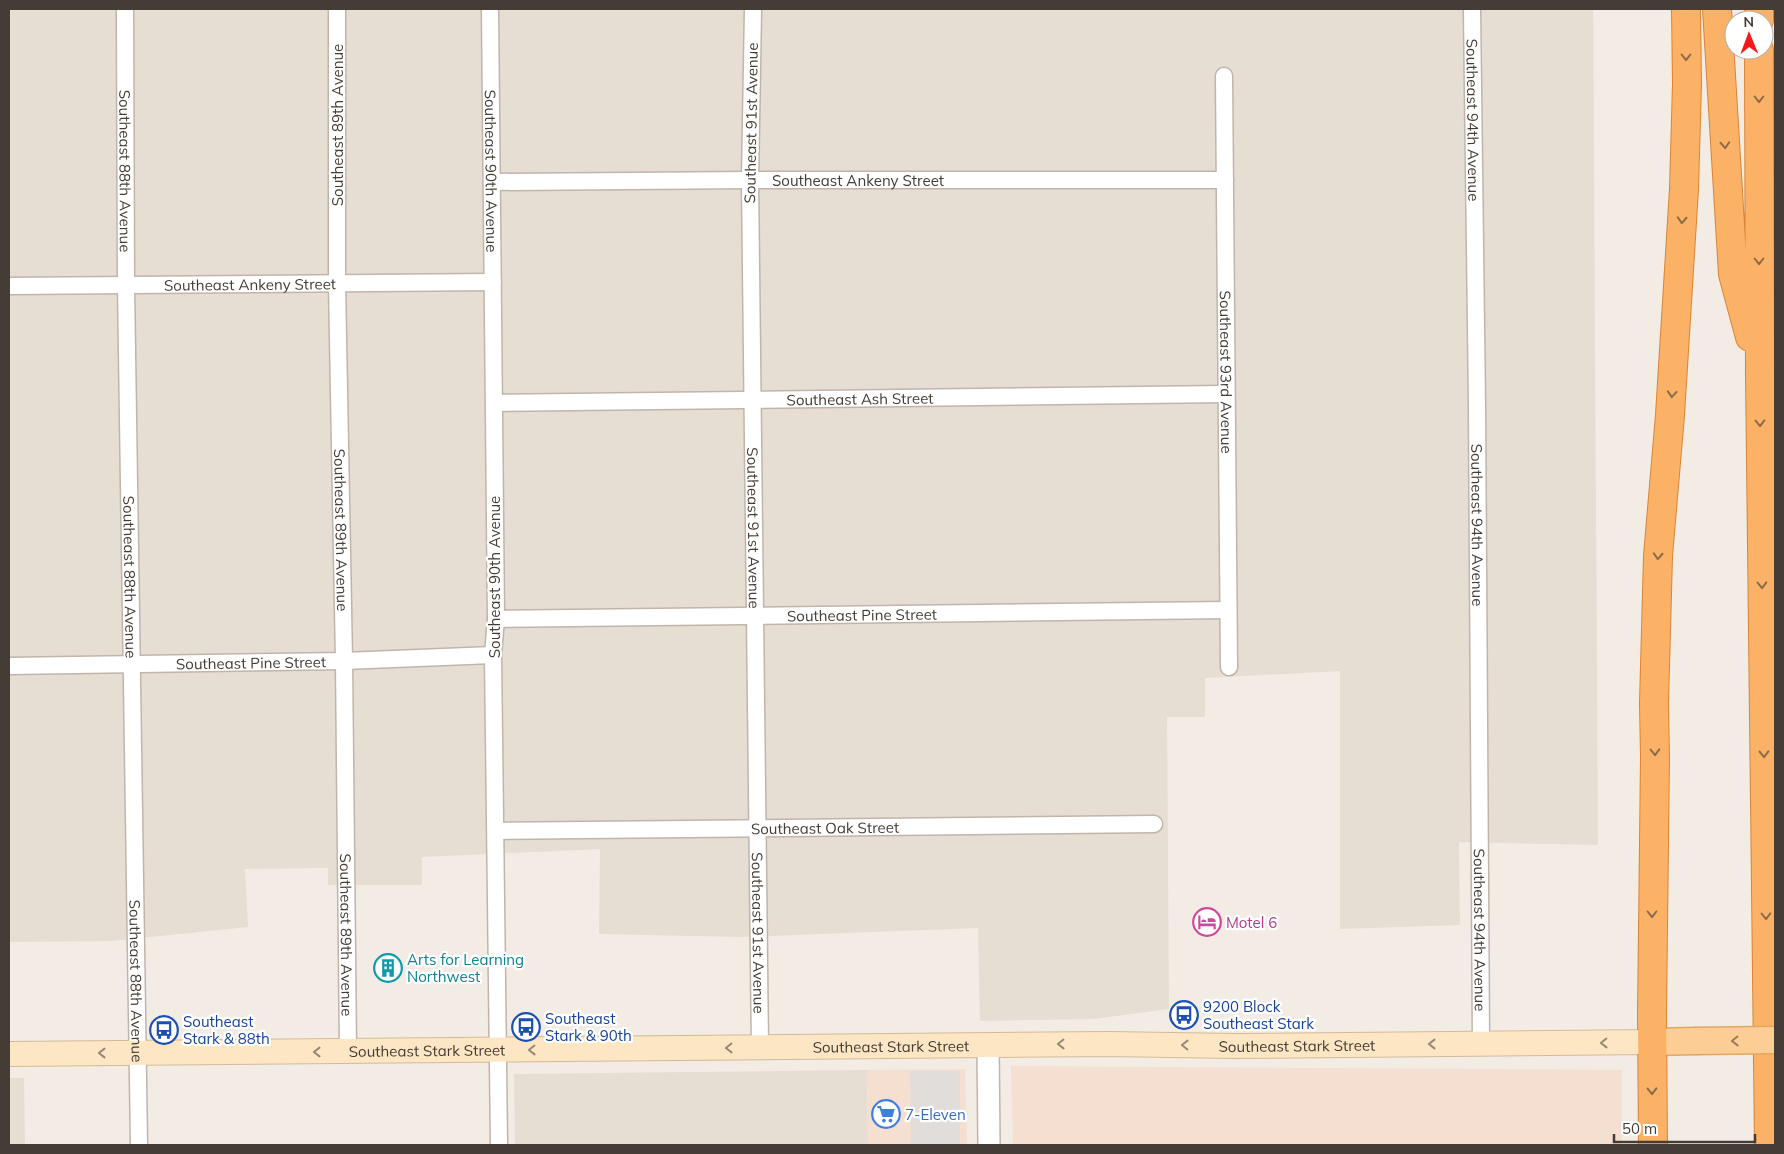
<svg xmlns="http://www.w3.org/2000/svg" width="1784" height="1154" font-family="Mulish,sans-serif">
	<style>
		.residential { fill: #e6ddd3 }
		.commercial { fill: #f4dfd0 }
		.parking { fill: #e0ddda }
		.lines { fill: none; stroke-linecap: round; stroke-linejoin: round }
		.minor-casing { stroke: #c0b5ab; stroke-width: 19 }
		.tertiary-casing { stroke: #c0b5ab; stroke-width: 24 }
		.secondary-casing { stroke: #d4ba98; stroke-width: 26 }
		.primary-casing { stroke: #e1a764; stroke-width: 29 }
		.motorway-casing { stroke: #da8437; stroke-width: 30 }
		.minor { stroke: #fff; stroke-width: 16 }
		.tertiary { stroke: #fff; stroke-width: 21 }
		.secondary { stroke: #fde6c4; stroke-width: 24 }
		.primary { stroke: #fccd94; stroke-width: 26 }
		.motorway { stroke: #fbb267; stroke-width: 28 }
		.primary-bridge-casing { stroke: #e1a764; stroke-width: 29; stroke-linecap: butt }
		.primary-bridge { stroke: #fccd94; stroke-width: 26 }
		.oneway { stroke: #8d6b49 }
		.oneway2 { stroke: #977d60 }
		.oneway3 { stroke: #978875 }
		.labels { text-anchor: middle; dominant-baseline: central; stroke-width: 4.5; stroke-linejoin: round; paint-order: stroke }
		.street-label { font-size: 15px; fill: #443c35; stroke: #fff }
		.hotel-label { font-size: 15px; fill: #b23c85; stroke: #fff; text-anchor: start }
		.culture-label { font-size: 15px; fill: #0d838f; stroke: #fff; text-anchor: start }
		.transit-label { font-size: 15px; fill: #164399; stroke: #fff; text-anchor: start }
		.shop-label { font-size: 15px; fill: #366cbe; stroke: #fff; text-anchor: start }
	</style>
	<rect width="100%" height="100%" fill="#f2ece5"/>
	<!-- residential -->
	<path class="residential" d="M9,9H1593L1598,845L1459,842L1460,925L1340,929V671L1205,678V717H1167L1169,1009L1093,1019L980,1021L978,928L743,937L599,934L600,849L422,857V885H328V868L245,869L248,927L111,941L9,942Z
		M867,1070L868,1145H515L514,1074Z
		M9,1078H24L25,1145H9Z"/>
	<!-- commercial -->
	<path class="commercial" d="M1011,1066L1622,1070V1145H1013Z
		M965,1069L967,1145H868L867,1070Z"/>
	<!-- parking -->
	<path class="parking" d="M910,1071H960V1145H911Z"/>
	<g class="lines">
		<defs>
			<g id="minor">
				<path id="s1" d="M125,9L126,285L139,1145"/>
				<path id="s2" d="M337,9V283L344,661L348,1051"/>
				<path id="s3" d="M490,9L496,619L493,655L499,1145"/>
				<path id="s4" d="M753,9L750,180L760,1048"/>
				<path id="s5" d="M1472,9L1477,405L1481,1043"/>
				<path id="s6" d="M1224,76L1229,667"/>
				<path id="s7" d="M492,182L750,180H1225"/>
				<path id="s8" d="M9,286L493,282"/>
				<path id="s9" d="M494,403L1226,394"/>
				<path id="s10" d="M496,619L1228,610"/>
				<path id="s11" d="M9,666L344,661L493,655"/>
				<path id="s12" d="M496,831L1154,824"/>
			</g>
			<path id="tertiary" d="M988,1045L989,1145"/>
			<g id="secondary">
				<path id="s13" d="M9,1054L1109,1044L1234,1046L1652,1042"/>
			</g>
			<path id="primary" d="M1652,1042L1695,1041"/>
			<path id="motorway" d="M1717,9L1733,274L1750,337
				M1759,9V20
				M1759,50L1760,374L1769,1145
				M1653,1145L1652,1014L1655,757L1654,703L1658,556L1670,415L1684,189L1687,84L1686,9"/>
		</defs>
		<!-- minor casing -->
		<use href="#minor" class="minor-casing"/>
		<!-- tertiary casing -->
		<use href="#tertiary" class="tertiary-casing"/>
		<!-- secondary casing -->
		<use href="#secondary" class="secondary-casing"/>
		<!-- primary casing -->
		<use href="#primary" class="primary-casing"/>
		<!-- motorway casing -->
		<use href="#motorway" class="motorway-casing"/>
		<!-- minor -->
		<use href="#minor" class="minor"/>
		<!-- tertiary -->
		<use href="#tertiary" class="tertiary"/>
		<!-- secondary -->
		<use href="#secondary" class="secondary"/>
		<!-- primary -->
		<use href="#primary" class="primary"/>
		<!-- motorway -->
		<use href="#motorway" class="motorway"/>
		<defs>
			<path id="primary-bridge" d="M1695,1041L1775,1040"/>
		</defs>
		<!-- primary-bridge casing -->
		<use href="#primary-bridge" class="primary-bridge-casing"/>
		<!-- primary-bridge -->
		<use href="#primary-bridge" class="primary-bridge"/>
	</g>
	<!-- one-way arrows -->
	<defs><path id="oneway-chevron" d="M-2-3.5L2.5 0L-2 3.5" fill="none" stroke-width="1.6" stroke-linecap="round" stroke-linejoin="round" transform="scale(1.25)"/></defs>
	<g class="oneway">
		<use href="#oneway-chevron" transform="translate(1686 57) rotate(90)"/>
		<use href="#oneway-chevron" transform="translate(1759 99) rotate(90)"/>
		<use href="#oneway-chevron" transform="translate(1725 145) rotate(87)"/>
		<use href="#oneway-chevron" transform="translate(1682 220) rotate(93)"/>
		<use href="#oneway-chevron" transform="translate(1759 261) rotate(90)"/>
		<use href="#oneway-chevron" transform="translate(1672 394) rotate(94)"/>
		<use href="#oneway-chevron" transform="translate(1760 423) rotate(89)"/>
		<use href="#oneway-chevron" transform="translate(1658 556) rotate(93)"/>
		<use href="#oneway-chevron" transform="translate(1762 585) rotate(89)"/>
		<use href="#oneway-chevron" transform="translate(1655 752) rotate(89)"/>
		<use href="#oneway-chevron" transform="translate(1764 754) rotate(89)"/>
		<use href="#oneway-chevron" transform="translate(1652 914) rotate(90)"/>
		<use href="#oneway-chevron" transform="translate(1766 916) rotate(89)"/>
		<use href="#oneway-chevron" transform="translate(1652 1091) rotate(89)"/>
	</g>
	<use class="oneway2" href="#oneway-chevron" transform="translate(1735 1041) rotate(179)"/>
	<g class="oneway3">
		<use href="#oneway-chevron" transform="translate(1604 1043) rotate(179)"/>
		<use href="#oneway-chevron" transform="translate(1061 1044) rotate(179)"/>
		<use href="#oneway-chevron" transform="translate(1432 1044) rotate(180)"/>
		<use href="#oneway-chevron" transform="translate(1185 1045) rotate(-179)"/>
		<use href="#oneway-chevron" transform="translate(729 1048) rotate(179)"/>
		<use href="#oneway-chevron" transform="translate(532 1050) rotate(179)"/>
		<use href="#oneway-chevron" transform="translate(317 1052) rotate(180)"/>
		<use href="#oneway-chevron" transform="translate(102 1053) rotate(180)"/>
	</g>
	<!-- icons -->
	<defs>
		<symbol id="hotel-ring" viewBox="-11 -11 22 22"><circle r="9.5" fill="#fff" stroke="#d1479c" stroke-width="1.5"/><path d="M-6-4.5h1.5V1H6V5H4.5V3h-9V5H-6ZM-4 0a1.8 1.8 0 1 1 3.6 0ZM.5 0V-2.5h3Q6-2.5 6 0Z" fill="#d1479c"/></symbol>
		<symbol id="building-ring" viewBox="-11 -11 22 22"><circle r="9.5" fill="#fff" stroke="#0f9aa8" stroke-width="1.5"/><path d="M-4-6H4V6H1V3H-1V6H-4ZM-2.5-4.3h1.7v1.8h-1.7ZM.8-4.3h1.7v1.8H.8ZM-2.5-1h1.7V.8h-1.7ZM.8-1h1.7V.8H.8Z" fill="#0f9aa8"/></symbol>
		<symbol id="bus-ring" viewBox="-11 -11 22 22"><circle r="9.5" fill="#fff" stroke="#1a4fb4" stroke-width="1.5"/><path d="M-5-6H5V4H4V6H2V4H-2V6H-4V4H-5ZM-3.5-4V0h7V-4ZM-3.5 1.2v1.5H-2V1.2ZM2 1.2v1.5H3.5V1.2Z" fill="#1a4fb4"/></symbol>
		<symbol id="supermarket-ring" viewBox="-11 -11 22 22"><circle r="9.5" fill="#fff" stroke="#3f7fe0" stroke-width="1.5"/><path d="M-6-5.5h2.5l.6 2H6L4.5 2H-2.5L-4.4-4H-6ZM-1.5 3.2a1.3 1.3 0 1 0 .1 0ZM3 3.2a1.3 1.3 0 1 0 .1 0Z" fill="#3f7fe0"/></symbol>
	</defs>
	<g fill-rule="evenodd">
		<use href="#hotel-ring" x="1191" y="906" width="32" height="32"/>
		<use href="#building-ring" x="372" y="952" width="32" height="32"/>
		<use href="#bus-ring" x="1168" y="999" width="32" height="32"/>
		<use href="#bus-ring" x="510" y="1011" width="32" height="32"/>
		<use href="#bus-ring" x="148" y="1014" width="32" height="32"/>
		<use href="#supermarket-ring" x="870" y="1098" width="32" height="32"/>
	</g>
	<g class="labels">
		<!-- street labels -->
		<g class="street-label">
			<text stroke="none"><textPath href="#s5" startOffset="111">Southeast 94th Avenue</textPath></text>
			<text transform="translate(751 123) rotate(-89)">Southeast 91st Avenue</text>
			<text transform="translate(337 125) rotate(-90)">Southeast 89th Avenue</text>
			<text stroke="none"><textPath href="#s1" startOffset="162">Southeast 88th Avenue</textPath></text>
			<text stroke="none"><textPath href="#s3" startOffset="162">Southeast 90th Avenue</textPath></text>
			<text stroke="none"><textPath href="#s7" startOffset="366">Southeast Ankeny Street</textPath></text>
			<text stroke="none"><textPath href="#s8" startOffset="241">Southeast Ankeny Street</textPath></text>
			<text stroke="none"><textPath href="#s6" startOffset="296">Southeast 93rd Avenue</textPath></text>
			<text stroke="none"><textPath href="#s9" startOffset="366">Southeast Ash Street</textPath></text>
			<text stroke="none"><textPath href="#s5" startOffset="516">Southeast 94th Avenue</textPath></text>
			<text stroke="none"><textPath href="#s4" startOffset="519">Southeast 91st Avenue</textPath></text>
			<text stroke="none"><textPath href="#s2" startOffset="521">Southeast 89th Avenue</textPath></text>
			<text stroke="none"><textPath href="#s1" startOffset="568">Southeast 88th Avenue</textPath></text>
			<text transform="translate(494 577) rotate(-90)">Southeast 90th Avenue</text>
			<text stroke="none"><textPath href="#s10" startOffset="366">Southeast Pine Street</textPath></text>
			<text stroke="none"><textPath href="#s11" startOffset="242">Southeast Pine Street</textPath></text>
			<text stroke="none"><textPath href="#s12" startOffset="329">Southeast Oak Street</textPath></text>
			<text stroke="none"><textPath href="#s5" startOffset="921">Southeast 94th Avenue</textPath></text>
			<text stroke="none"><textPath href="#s4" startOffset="924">Southeast 91st Avenue</textPath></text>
			<text stroke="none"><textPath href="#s2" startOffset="926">Southeast 89th Avenue</textPath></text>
			<text stroke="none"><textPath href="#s1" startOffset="972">Southeast 88th Avenue</textPath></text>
			<text stroke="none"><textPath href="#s13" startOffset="1288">Southeast Stark Street</textPath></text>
			<text stroke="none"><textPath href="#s13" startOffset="882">Southeast Stark Street</textPath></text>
			<text stroke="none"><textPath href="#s13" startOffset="418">Southeast Stark Street</textPath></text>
		</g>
		<!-- hotel labels -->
		<g class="hotel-label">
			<text x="1226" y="922">Motel 6</text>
		</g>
		<!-- culture labels -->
		<g class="culture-label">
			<text x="407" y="959">Arts for Learning<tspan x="407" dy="17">Northwest</tspan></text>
		</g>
		<!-- transit labels -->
		<g class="transit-label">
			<text x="1203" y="1006">9200 Block<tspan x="1203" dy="17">Southeast Stark</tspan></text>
			<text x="545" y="1018">Southeast<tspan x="545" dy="17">Stark &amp; 90th</tspan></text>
			<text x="183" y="1021">Southeast<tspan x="183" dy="17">Stark &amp; 88th</tspan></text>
		</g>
		<!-- shop labels -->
		<g class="shop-label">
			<text x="905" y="1114">7-Eleven</text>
		</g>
	</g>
	<!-- border -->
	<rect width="1784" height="1154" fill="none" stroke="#443c35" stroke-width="20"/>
	<!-- north arrow -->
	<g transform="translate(1749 35) rotate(359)"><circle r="24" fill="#ffffff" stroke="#b4b1ae"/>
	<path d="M0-4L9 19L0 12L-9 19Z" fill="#f5191b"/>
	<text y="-8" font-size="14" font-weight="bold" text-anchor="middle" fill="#443c35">N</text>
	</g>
	<!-- scale -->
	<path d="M1614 1134v8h141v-8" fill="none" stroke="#443c35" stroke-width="2.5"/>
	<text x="1622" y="1134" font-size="15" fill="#443c35" stroke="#ffffff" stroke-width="4" paint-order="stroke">50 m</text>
</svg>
